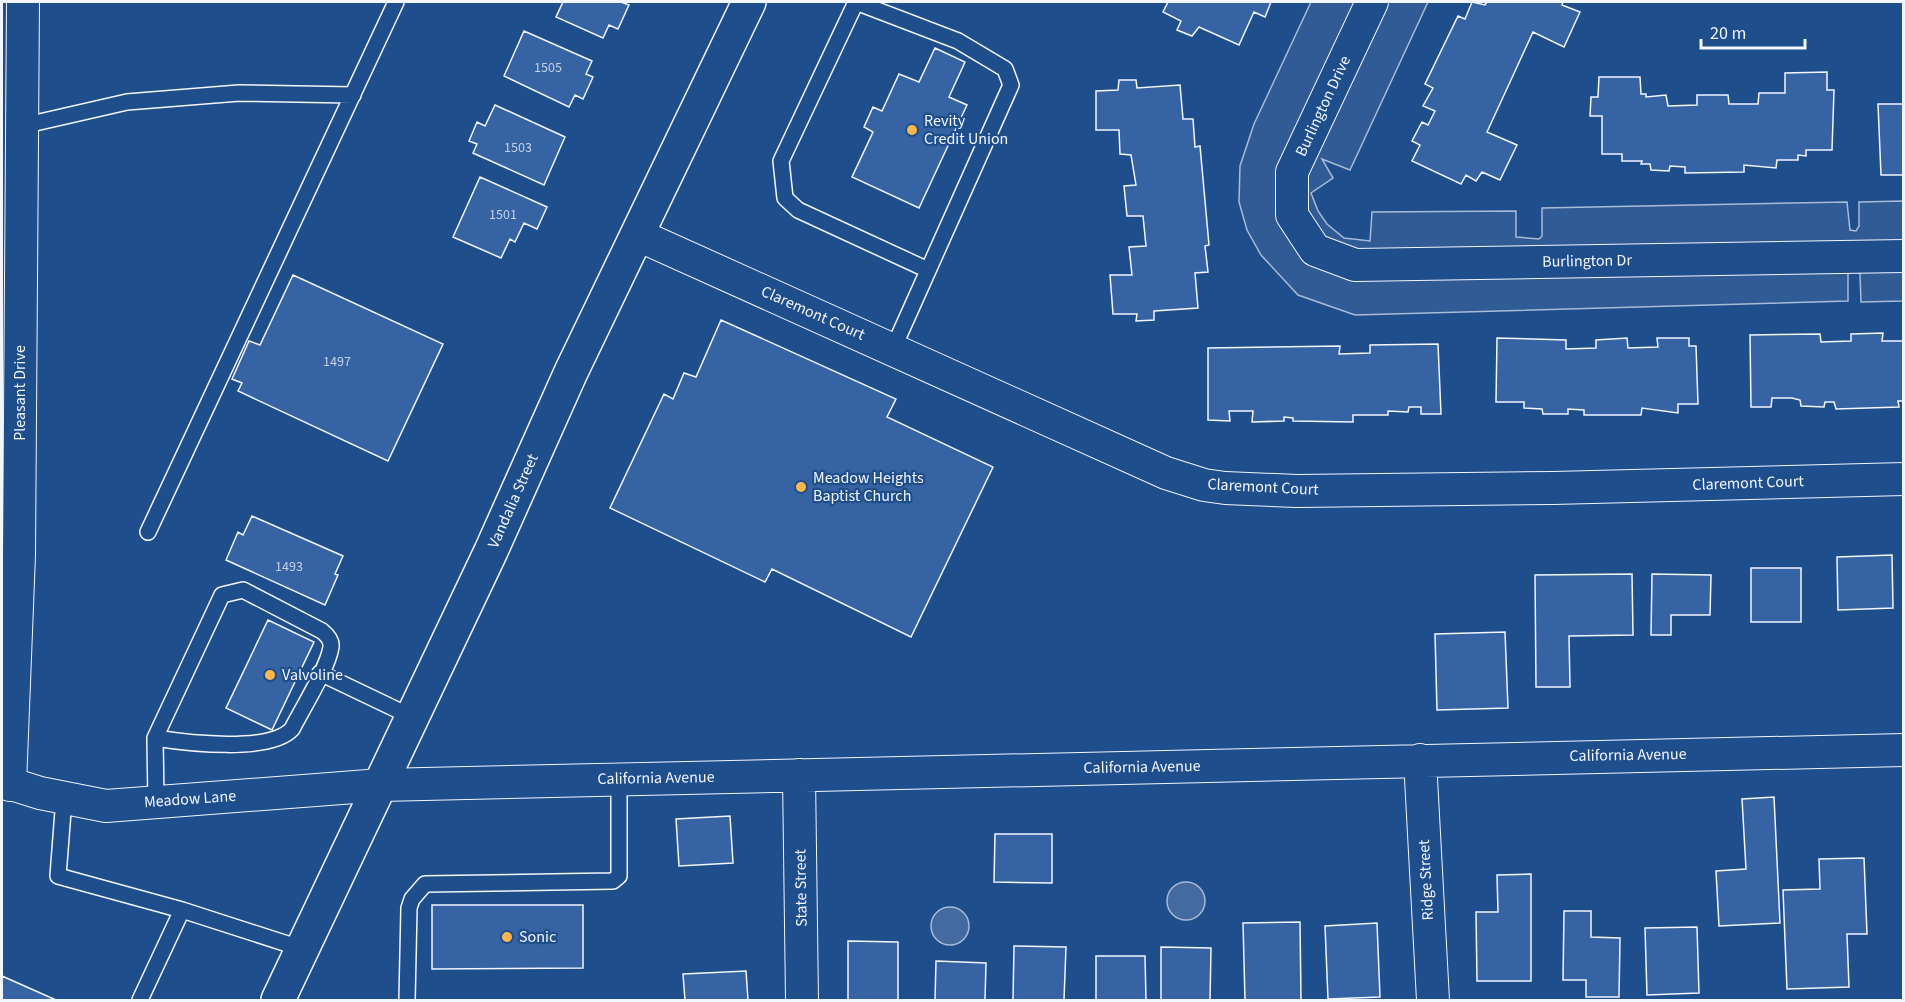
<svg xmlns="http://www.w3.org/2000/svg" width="1905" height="1002" font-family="'Source Sans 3',sans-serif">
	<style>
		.built { fill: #305b95; stroke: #a8bbd7; stroke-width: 1.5 }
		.water { fill: #446ba0; stroke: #a8bbd7; stroke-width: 1.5 }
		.building { fill: #3563a3; stroke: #f2f6ff; stroke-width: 1.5 }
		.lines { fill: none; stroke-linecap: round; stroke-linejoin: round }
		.lane-casing { stroke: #f2f6ff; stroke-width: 18 }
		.street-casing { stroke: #f2f6ff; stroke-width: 34 }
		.primary-casing { stroke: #f2f6ff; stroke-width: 36 }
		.lane { stroke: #1f4e8c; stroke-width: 15 }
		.street { stroke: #1f4e8c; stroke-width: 32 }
		.primary { stroke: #1f4e8c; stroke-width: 33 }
		.poi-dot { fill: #ffb74d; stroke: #1f4e8c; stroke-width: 2 }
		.labels { text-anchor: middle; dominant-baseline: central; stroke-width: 4.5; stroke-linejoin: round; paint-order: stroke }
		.number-label { font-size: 14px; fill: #c3d1e8 }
		.street-label { font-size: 16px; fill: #f2f6ff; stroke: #1f4e8c }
		.poi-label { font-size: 16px; fill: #f2f6ff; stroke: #1f4e8c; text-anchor: start }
	</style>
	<rect width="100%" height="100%" fill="#1f4e8c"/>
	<!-- built -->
	<path class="built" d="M1311,2H1428L1350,170L1322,159L1333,178L1311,193L1318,211L1327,224L1344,238L1370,241L1372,212L1516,211V237L1539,239L1542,236V208L1847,202L1850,230L1856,231L1859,226V202L1903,201V301L1861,302L1860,274L1856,271L1848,273V301L1355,315L1298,295L1261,255L1247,230L1239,202L1240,166L1254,124Z"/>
	<!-- water -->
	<path class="water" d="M1167 901a19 19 0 1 1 38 0a19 19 0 1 1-38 0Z
		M931 926a19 19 0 1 1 38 0a19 19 0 1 1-38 0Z"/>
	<!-- building -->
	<path class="building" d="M563,2H621L629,5L618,29L609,25L603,38L556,17Z
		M1168,2H1271L1265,17L1254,12L1239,45L1199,27L1192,36L1177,30L1181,21L1163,12Z
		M1472,2L1485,5L1487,2H1563L1562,5L1580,12L1564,47L1533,32L1487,132L1517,145L1500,180L1482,172L1476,181L1466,175L1461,184L1412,161L1420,145L1412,141L1422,122L1428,125L1435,111L1423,106L1433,88L1425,84L1458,16L1465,19Z
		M524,31L592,61L586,74L593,77L583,99L575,95L569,107L504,76Z
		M935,48L965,62L949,97L967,105L919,208L852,177L873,132L864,127L873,107L882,111L899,74L919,82Z
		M1827,72V90H1834L1832,150H1806V156L1798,155V160H1777L1776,168L1744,165V172L1685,173V167L1670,166L1669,171L1651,170L1650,164H1641L1642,161H1622V154H1602V116H1590L1591,97H1598L1599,77H1640L1641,94H1646V97L1666,95L1668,106L1697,105V95H1728L1729,104H1758L1759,93H1785V73Z
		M1119,80H1136L1137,88L1180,85L1183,119H1193L1195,147L1200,146L1209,245L1205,246L1208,272L1195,273L1198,308L1154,311V320L1136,321L1137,314H1113L1110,275H1132L1129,247L1146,246L1143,216H1127L1124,186L1136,185L1131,155L1120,154L1119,130H1096V91L1118,90Z
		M1878,104H1904V175H1881Z
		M495,105L565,137L544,185L473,153L477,144L469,141L477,122L485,126Z
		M480,177L547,207L537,229L524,223L515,242L510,239L501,258L453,237Z
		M293,275L443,344L388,461L238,391L242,383L232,379L249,341L260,345Z
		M721,320L896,399L887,417L993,467L911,637L772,569L765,582L610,508L664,394L673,399L684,373L696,377Z
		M1883,333L1882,341H1904V401H1898L1899,407L1836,409L1834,402H1825L1824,407L1801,406L1800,400L1792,398H1772L1771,407H1751L1750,335L1820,334L1821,342L1851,341V334Z
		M1497,338L1566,340V349L1596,348V340L1627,338L1628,348L1658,347L1657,338H1689V346H1696L1698,404H1678V413L1642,408L1641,415H1584V410L1568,409V414H1543L1542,409L1524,408V402H1496Z
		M1438,344L1441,414H1421V407H1409L1408,412L1388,411V415H1353V422L1293,421V418L1284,417V421L1252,422L1253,411H1229L1230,421L1208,420V348L1340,346L1339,354L1370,353V345Z
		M252,516L343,556L335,574L338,575L325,605L226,560L238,532L243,535Z
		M1892,555L1893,608L1838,610L1837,557Z
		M1751,568H1801V622H1751Z
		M1632,574L1633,635L1569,636L1570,687H1536L1535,575Z
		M1652,574L1711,575L1710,615H1671V635H1651Z
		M268,620L314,642L272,730L226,708Z
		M1505,632L1508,708L1437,710L1435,634Z
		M1774,797L1780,923L1719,926L1716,871L1746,869L1742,799Z
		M730,816L733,863L679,866L676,819Z
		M995,834H1052V883L994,882Z
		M1864,858L1867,934H1847L1849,987L1787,989L1783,890L1820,889L1819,859Z
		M1531,874V981H1477L1476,912H1498L1497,875Z
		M432,905H583V968L432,969Z
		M1564,911H1591V937L1620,938L1619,997H1586V980H1563Z
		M1300,922L1301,1000H1245L1243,923Z
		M1377,923L1380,997L1328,999L1325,926Z
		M1697,927L1699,993L1647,995L1645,928Z
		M848,941L898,942V1000H848Z
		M1014,946L1066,947L1064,1000H1013Z
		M1161,947L1211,948L1210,1000H1161Z
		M1096,956H1145L1146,1000H1096Z
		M936,961L986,963L985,1000H935Z
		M746,971L748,1000H685L683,974Z
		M2,976L56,1000H2Z"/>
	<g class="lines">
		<defs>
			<path id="lane" d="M22,126L127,102L239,93L353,95
				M893,349L1011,85L1005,69L958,41L856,2L781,161L785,198L798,210L928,270
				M148,532L396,2
				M320,673L412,717
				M155,738C187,743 270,753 292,729C302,709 328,668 331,647C332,640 327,635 322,631L243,590L222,595L155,738L156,802
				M64,798L58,876L182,910
				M140,1000L182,910L303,949
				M407,1000L409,908L412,899L425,884L613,881L619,876V779"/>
			<path id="street" d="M1372,2L1292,172V215L1315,250L1355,265L1904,256
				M638,235L1166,473L1204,485L1225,488L1297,491L1553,488L1904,479
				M1420,760L1433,1000
				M799,775L802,1000
				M2,781L40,793L106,806L381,785L1904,750
				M10,785L19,555L23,2"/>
			<path id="primary" d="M278,1000L491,551L571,372L749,2"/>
		</defs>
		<!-- lane casing -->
		<use href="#lane" class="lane-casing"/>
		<!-- street casing -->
		<use href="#street" class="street-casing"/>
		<!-- primary casing -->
		<use href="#primary" class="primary-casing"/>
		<!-- lane -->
		<use href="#lane" class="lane"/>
		<!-- street -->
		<use href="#street" class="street"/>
		<!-- primary -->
		<use href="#primary" class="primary"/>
	</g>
	<!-- markers -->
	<g class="poi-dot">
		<circle cx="912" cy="130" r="6"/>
		<circle cx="801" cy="487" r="6"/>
		<circle cx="270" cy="675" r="6"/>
		<circle cx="507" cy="937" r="6"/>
	</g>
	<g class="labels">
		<!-- number labels -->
		<g class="number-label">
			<text x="548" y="68">1505</text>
			<text x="518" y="148">1503</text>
			<text x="503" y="215">1501</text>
			<text x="337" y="362">1497</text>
			<text x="289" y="567">1493</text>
		</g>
		<!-- street labels -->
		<g class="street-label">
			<text transform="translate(1323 106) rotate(-65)">Burlington Drive</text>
			<text transform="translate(1587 261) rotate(-1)">Burlington Dr</text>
			<text transform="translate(813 313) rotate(24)">Claremont Court</text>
			<text transform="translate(20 393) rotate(-90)">Pleasant Drive</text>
			<text transform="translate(1748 483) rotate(-2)">Claremont Court</text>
			<text transform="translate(1263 487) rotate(3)">Claremont Court</text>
			<text transform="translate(513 501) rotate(-66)">Vandalia Street</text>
			<text transform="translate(1628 755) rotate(-1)">California Avenue</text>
			<text transform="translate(1142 767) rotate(-1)">California Avenue</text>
			<text transform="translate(656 778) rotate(-1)">California Avenue</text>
			<text transform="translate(190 799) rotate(-4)">Meadow Lane</text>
			<text transform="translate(1426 880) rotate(-93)">Ridge Street</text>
			<text transform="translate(801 888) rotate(-91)">State Street</text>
		</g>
		<!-- poi labels -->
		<g class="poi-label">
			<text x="924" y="121">Revity<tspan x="924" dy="18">Credit Union</tspan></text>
			<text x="813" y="478">Meadow Heights<tspan x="813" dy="18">Baptist Church</tspan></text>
			<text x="282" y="675">Valvoline</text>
			<text x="519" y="937">Sonic</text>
		</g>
	</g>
	<!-- border -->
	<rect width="1905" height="1002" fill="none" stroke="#f2f6ff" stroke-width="6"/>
	<!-- scale -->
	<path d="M1701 39v9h104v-9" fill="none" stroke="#f2f6ff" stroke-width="3"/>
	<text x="1710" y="39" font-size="18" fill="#f2f6ff" stroke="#1f4e8c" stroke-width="4.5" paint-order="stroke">20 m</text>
</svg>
